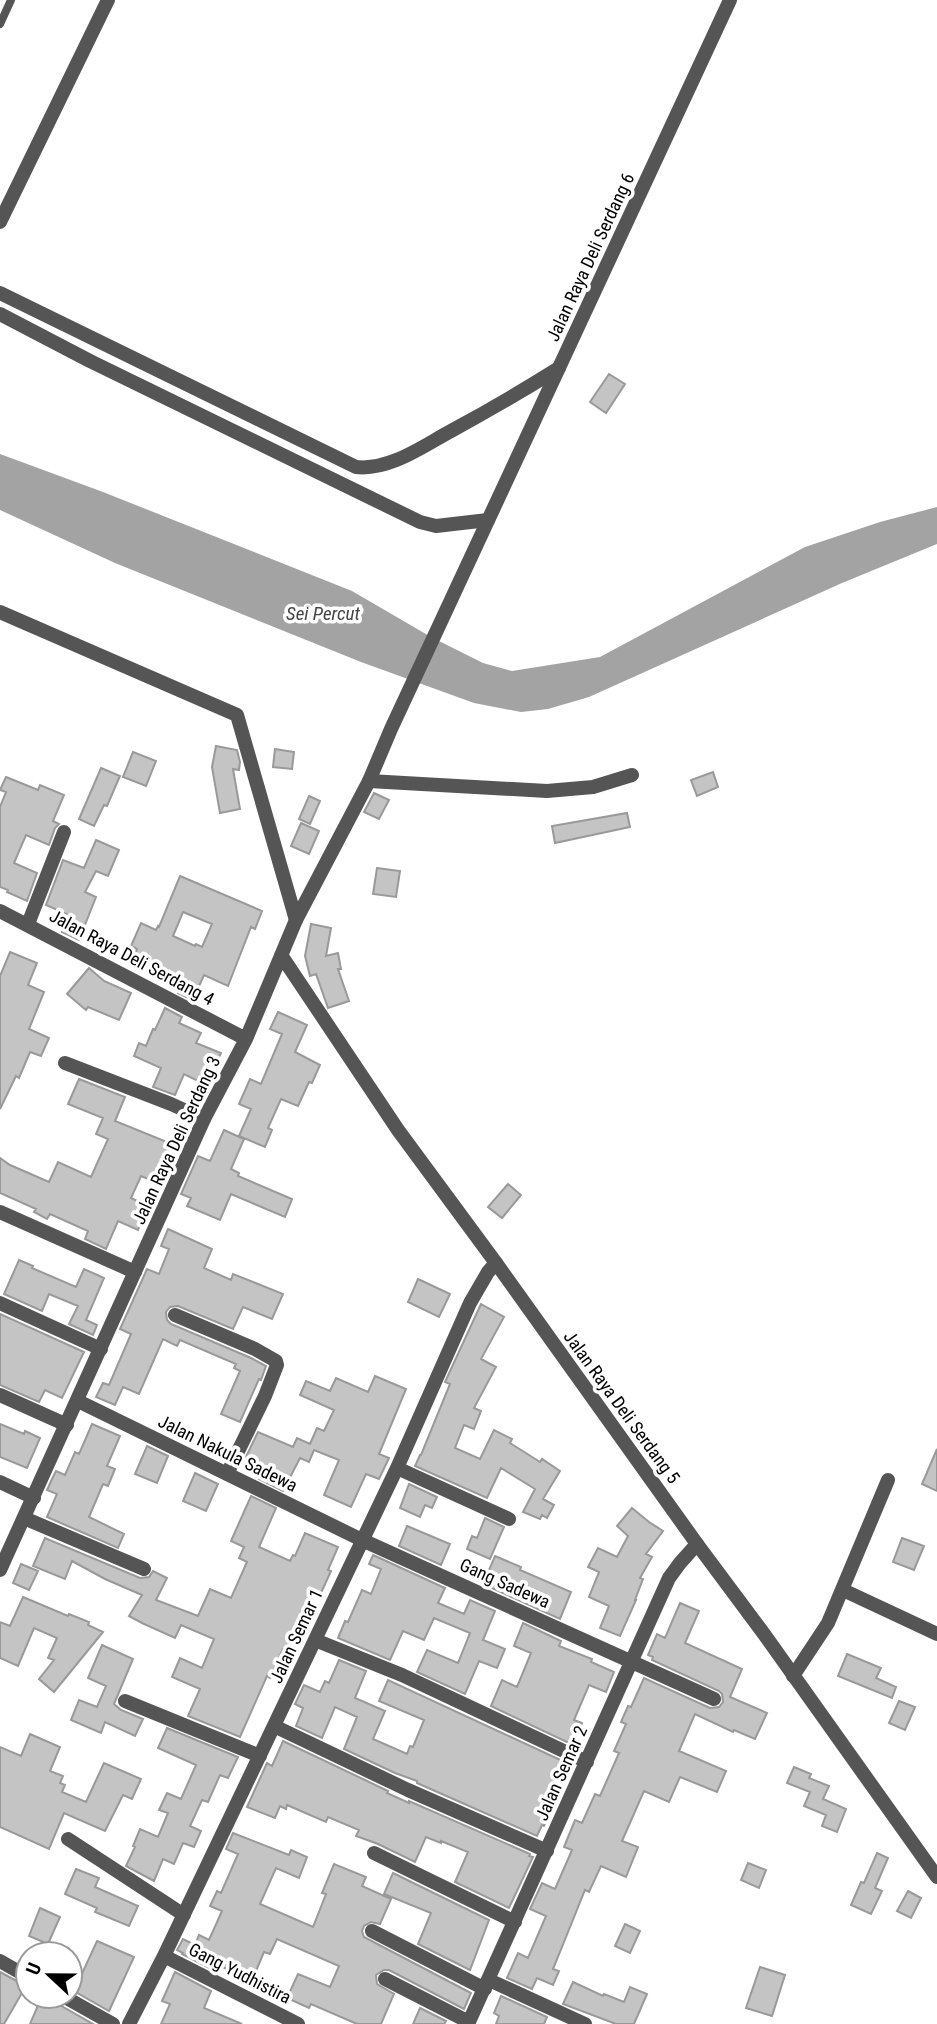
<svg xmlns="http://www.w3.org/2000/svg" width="937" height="2024" font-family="'Roboto Condensed',sans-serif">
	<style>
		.water { fill: #a3a3a3 }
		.building { fill: #c4c4c4; stroke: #999; stroke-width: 2; fill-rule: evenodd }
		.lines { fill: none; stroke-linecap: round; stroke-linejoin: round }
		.service { stroke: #555; stroke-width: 8 }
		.minor { stroke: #555; stroke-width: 14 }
		.tertiary { stroke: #555; stroke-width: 14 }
		.labels { text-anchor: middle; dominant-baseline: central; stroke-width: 7; stroke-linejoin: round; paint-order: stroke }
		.street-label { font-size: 18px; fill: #000; stroke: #fff }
		.water-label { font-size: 19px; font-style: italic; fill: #444; stroke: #fff }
	</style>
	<rect width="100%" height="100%" fill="#fff"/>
	<!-- water -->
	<path class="water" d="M0,454L103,492L352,591L431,637L483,663L512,671L600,657L805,547L880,522L937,507V544L842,583L589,697L548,709L521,712L474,703L361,662L115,563L0,510Z"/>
	<!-- building -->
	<path class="building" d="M609,374L625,384L606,413L590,402Z
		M216,746L237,750L240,762L239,770L233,769L240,809L220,813L212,767Z
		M275,749L294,752L292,769L273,767Z
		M133,752L156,761L146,786L123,777Z
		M101,768L120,776L107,806L104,805L94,826L79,819Z
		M713,772L718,787L697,796L691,780Z
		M6,777L38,790L40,785L64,795L53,821L59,824L55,828L49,845L26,835L14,863L37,873L27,901L7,892L8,890L0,887V807L6,792L0,790Z
		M374,793L389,800L379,819L364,812Z
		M309,796L320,801L310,824L299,819Z
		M627,813L630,827L555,843L552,826Z
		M301,823L319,831L309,854L291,846Z
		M96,840L119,850L108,876L96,871L85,892L96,897L79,940L62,932L69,915L46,905L63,860L84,868Z
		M377,868L400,871L396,897L373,894Z
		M180,876L262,911L255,929L251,927L228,986L204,975L196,993L193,992L190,999L178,993L182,983L132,961L137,949L131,946L141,923L156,930L158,926L159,927ZM183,912L212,924L202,947L196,944L195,946L173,936Z
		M311,924L331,928L326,956L338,953L341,969H338L349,1001L328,1008L316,974L310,976L305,956Z
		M10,952L37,963L28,985L44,992L29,1029L49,1038L41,1056L30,1052L19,1078L16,1076L0,1109V976Z
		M89,968L104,981L131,993L119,1020L88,1007L86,1010L67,994Z
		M165,1008L182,1017L179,1023L201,1033L196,1043L221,1053L213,1070L207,1068L200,1082L184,1074L175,1095L153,1087L161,1068L134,1056L139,1043L146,1046L153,1029L155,1030Z
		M278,1012L307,1025L295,1052L320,1065L312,1083L309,1082L298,1106L281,1099L268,1128L272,1130L265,1147L239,1136L251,1109L239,1104L250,1079L261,1084L282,1034L270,1029Z
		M79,1079L125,1097L115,1121L172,1144L162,1168L170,1172L163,1185L141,1176L131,1198L148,1206L138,1230L118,1221L106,1249L85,1239L88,1231L50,1214L47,1219L34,1212L36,1209L0,1193V1158L10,1165L49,1182L58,1162L91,1177L108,1139L96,1134L103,1118L68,1104Z
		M224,1130L244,1139L231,1169L239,1173L238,1176L292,1199L285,1217L231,1194L220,1220L187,1206L191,1198L181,1194L198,1156L210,1161Z
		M508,1184L521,1195L502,1218L488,1207Z
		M168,1229L212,1249L204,1268L231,1280L233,1274L283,1294L272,1319L243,1307L233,1329L178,1306L170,1307L166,1312L167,1320L171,1324L251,1358L266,1366L261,1380L259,1379L240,1422L221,1414L240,1371L234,1368L236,1364L180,1340L177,1346L163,1339L139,1394L123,1387L115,1405L96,1397L103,1383L109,1385L131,1334L120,1329L147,1269L159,1274L169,1249L161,1246Z
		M19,1260L33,1266L32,1268L76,1287L84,1269L104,1278L86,1320L97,1325L93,1335L69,1324L78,1306L49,1294L42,1311L4,1294Z
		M418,1279L450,1294L439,1317L408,1302Z
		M481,1304L504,1317L481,1359L496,1367L474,1408L481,1411L474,1429L464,1425L455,1448L480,1459L494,1430L512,1439L510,1443L540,1462L542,1459L560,1471L543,1499L554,1505L547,1518L542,1515L540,1519L523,1512L535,1489L501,1468L487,1498L415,1466L420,1455H421L450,1384L445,1382Z
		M0,1314L84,1352L62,1398L45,1390L39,1402L0,1385Z
		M375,1376L406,1389L379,1454L389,1458L379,1479L366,1474L351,1507L324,1495L339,1460L314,1450L309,1462L300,1458L283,1491L259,1479L261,1473L242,1465L258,1432L293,1447L297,1438L310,1444L317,1428L324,1431L334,1410L300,1395L306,1381L330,1391L336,1378L368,1392Z
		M0,1424L24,1434L25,1431L40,1438L27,1468L0,1457Z
		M92,1424L120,1436L107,1466L115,1469L108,1486L103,1484L89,1517L124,1534L118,1548L47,1517L57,1494L47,1490L52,1479L56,1471L65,1475L75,1452L79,1454Z
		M147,1446L168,1456L157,1483L135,1474Z
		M937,1449V1491L922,1484Z
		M195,1473L218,1484L206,1511L183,1501Z
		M409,1484L437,1497L432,1508L425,1505L420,1517L400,1508Z
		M251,1496L276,1508L259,1547L290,1561L293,1555L295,1556L305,1533L338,1547L328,1570L331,1571L321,1593L315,1590L287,1650L283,1649L270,1678L267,1676L240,1737L188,1716L200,1689L172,1677L180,1658L202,1668L214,1639L181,1625L175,1638L142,1623L129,1616L142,1595L105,1579L72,1561L65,1579L33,1566L45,1538L140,1578L149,1577L153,1571L167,1578L156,1600L198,1616L210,1589L231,1598L247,1562L239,1558L244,1547L231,1541Z
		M632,1508L649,1522L663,1531L646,1554L652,1557L640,1578L643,1579L635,1600H636L620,1636L600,1628L609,1606L589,1597L599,1572L588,1567L598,1548L617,1557L628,1536L617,1526Z
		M485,1518L504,1527L490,1559L467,1549L472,1536L477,1538Z
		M407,1526L450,1544L441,1565L399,1546Z
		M902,1538L924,1546L914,1570L893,1562Z
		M373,1555L445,1588L438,1603L464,1614L470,1600L495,1611L483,1640L505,1649L497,1668L479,1661L465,1694L417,1672L427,1650L458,1663L470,1633L434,1618L424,1640L403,1631L390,1660L338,1638L345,1621L348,1622L362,1590L371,1594L381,1569L369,1564Z
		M495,1556L521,1567L520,1570L571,1592L560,1619L483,1584Z
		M21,1564L38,1571L29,1590L13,1583Z
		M23,1597L68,1616L69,1614L89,1622L88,1625L103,1632L54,1692L39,1679L54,1660L48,1658L57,1638L34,1628L18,1666L0,1658V1622L10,1626Z
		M680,1603L699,1611L685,1643L742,1669L730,1697L767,1713L755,1739L734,1730L733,1732L695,1714L679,1751L726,1771L717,1792L680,1777L669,1802L644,1791L622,1841L638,1847L626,1877L601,1866L589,1892L585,1890L564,1942L553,1969L559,1971L553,1985L537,1978L532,1989L507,1978L518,1953L528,1958L546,1916L530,1909L542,1883L555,1889L572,1850L564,1847L575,1820L582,1823L595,1794L600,1796L619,1753L614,1751L626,1724L621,1722L628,1706L631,1707L644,1678L710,1708L719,1707L723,1702L722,1694L719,1691L652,1660L653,1657L648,1655L657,1634L665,1638Z
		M523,1623L561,1641L559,1646L592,1659L591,1662L614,1672L606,1692L589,1685L574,1720L582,1723L573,1745L491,1706L502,1680L517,1687L531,1653L514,1646Z
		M102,1645L133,1659L114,1704L121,1710L143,1719L135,1736L105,1722L101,1733L71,1720L79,1700L97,1707L106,1686L88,1678Z
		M847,1654L881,1668L876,1678L896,1687L892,1698L838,1676Z
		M339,1660L366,1671L355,1698L385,1711L373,1739L407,1754L410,1746L413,1747L424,1720L379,1701L388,1680L567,1763L560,1780L563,1781L544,1826L542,1825L537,1836L417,1783V1781L395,1773L344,1749L357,1717L335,1707L322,1738L296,1726L303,1708L295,1704L304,1685L320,1692L325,1681L329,1683Z
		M899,1701L915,1707L905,1730L889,1723Z
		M167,1728L238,1757L228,1778L220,1775L208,1802L202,1800L190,1826L201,1831L194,1847L183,1843L174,1864L163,1859L154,1881L126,1866L135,1847L133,1846L140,1829L158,1837L168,1813L159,1810L167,1793L181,1799L196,1765L158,1748Z
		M30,1734L60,1747L50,1771L63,1776L60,1783L65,1785L62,1792L86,1802L104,1763L141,1779L132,1799L123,1795L105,1831L64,1813L49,1849L0,1827V1747L21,1756Z
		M283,1741L388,1791L387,1793L409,1803V1801L530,1854L529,1856L533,1857L509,1908L455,1882L468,1852L441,1841V1843L426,1837L415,1862L378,1844L356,1836L359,1830L328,1817L326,1822L287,1805L286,1809L280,1806L275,1818L247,1807L267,1763L272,1766Z
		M794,1767L811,1774L809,1778L829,1786L823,1799L846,1809L837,1832L822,1826L826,1815L804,1806L810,1792L787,1783Z
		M233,1833L289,1855L291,1850L307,1857L299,1878L276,1868L260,1904L313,1927L326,1894L322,1893L334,1864L366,1877L362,1886L391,1899L380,1924L371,1922L364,1926L362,1931L364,1937L471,1993L464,2009L389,1970H384L376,1975L377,1984L394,1994L381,2024H357L311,2004L309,2008L287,1998L298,1974L330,1987L339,1966L277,1939L270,1954L264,1952L253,1978L230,1968L229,1970L222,1967L219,1973L182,1954L183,1953L177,1950L183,1939L195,1945L199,1935L209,1940L222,1911L210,1906L217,1891L221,1893L238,1854L226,1849Z
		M877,1853L888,1858L875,1888L882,1891L871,1914L851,1905L861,1882L864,1883Z
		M748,1863L766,1870L759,1888L741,1880Z
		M76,1869L99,1878L95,1887L138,1906L129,1926L95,1912L97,1908L65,1894Z
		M393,1873L489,1920L470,1970L418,1944L431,1913L384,1894Z
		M908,1891L921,1898L911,1918L897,1911Z
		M40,1908L60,1917L48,1944L29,1936Z
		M625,1924L640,1931L630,1953L615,1946Z
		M97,1941L134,1957L109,2011L74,1991Z
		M760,1967L785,1975L772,2016L746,2008Z
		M0,1972L26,1986L4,2024H0Z
		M175,1972L211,1991L204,2008L242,2024H161L170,2004L162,2001Z
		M573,1982L603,1996L604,1994L624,2002L630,1987L647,1994L634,2024H616L563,2004Z
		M42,1996L54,2000L58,2004L93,2024H30Z
		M501,1996L547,2017L544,2024H496L499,2016L494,2013Z
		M420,2008L446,2021L444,2024H413Z"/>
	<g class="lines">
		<!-- service -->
		<path class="service" d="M0,24L11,0"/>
		<!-- minor -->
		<path class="minor" d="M0,222L108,0
			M0,293L356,467C389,471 423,446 451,431C488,411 524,390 559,368
			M0,314L90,361L420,522L436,526L488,520
			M0,612L237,715L296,920
			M369,781L547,791L593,787L632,775
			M28,924L64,832
			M65,1063L171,1104L204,1119
			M0,1212L135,1272
			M0,1303L101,1349
			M175,1315L255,1349L276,1361L277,1365L265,1396L227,1474
			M0,1395L67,1425
			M78,1401L362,1540L714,1699
			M397,1468L509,1519
			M0,1482L34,1498
			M24,1518L144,1569
			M843,1590L937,1634
			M315,1640L402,1675L587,1762
			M793,1676L828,1623L888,1480
			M125,1701L260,1756
			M274,1726L408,1790L547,1851
			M68,1839L184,1915
			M374,1853L515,1922
			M372,1931L485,1989
			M164,1956L298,2024
			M0,1961L28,1977
			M385,1979L469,2022
			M489,1980L585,2024
			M63,1996L113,2024
			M129,2024L164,1956L397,1468L470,1303L488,1272L496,1263
			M468,2024L669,1578L680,1563L697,1544"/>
		<!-- tertiary -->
		<path class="tertiary" d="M0,911L246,1039
			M281,955L398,1130L496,1263L697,1544L764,1634L937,1877
			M0,1570L204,1119L246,1039L296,920L369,781L391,729L730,0"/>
	</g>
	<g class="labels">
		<!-- street labels -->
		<g class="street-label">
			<text transform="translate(590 257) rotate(-65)">Jalan Raya Deli Serdang 6</text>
			<text transform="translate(132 957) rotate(28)">Jalan Raya Deli Serdang 4</text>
			<text transform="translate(176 1140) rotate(-65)">Jalan Raya Deli Serdang 3</text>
			<text transform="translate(622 1407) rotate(54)">Jalan Raya Deli Serdang 5</text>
			<text transform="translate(228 1453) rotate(26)">Jalan Nakula Sadewa</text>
			<text transform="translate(505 1583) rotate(24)">Gang Sadewa</text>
			<text transform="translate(296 1636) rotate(-65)">Jalan Semar 1</text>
			<text transform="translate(561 1773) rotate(-66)">Jalan Semar 2</text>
			<text transform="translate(240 1973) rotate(27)">Gang Yudhistira</text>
		</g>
		<!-- water labels -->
		<g class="water-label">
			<text x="323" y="613">Sei Percut</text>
		</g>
	</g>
	<!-- north arrow -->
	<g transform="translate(49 1975) rotate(292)"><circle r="33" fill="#ffffff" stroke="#999999" stroke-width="2"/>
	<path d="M0-5L12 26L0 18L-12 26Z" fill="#000000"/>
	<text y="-10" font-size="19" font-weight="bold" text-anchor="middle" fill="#000000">U</text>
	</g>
</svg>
